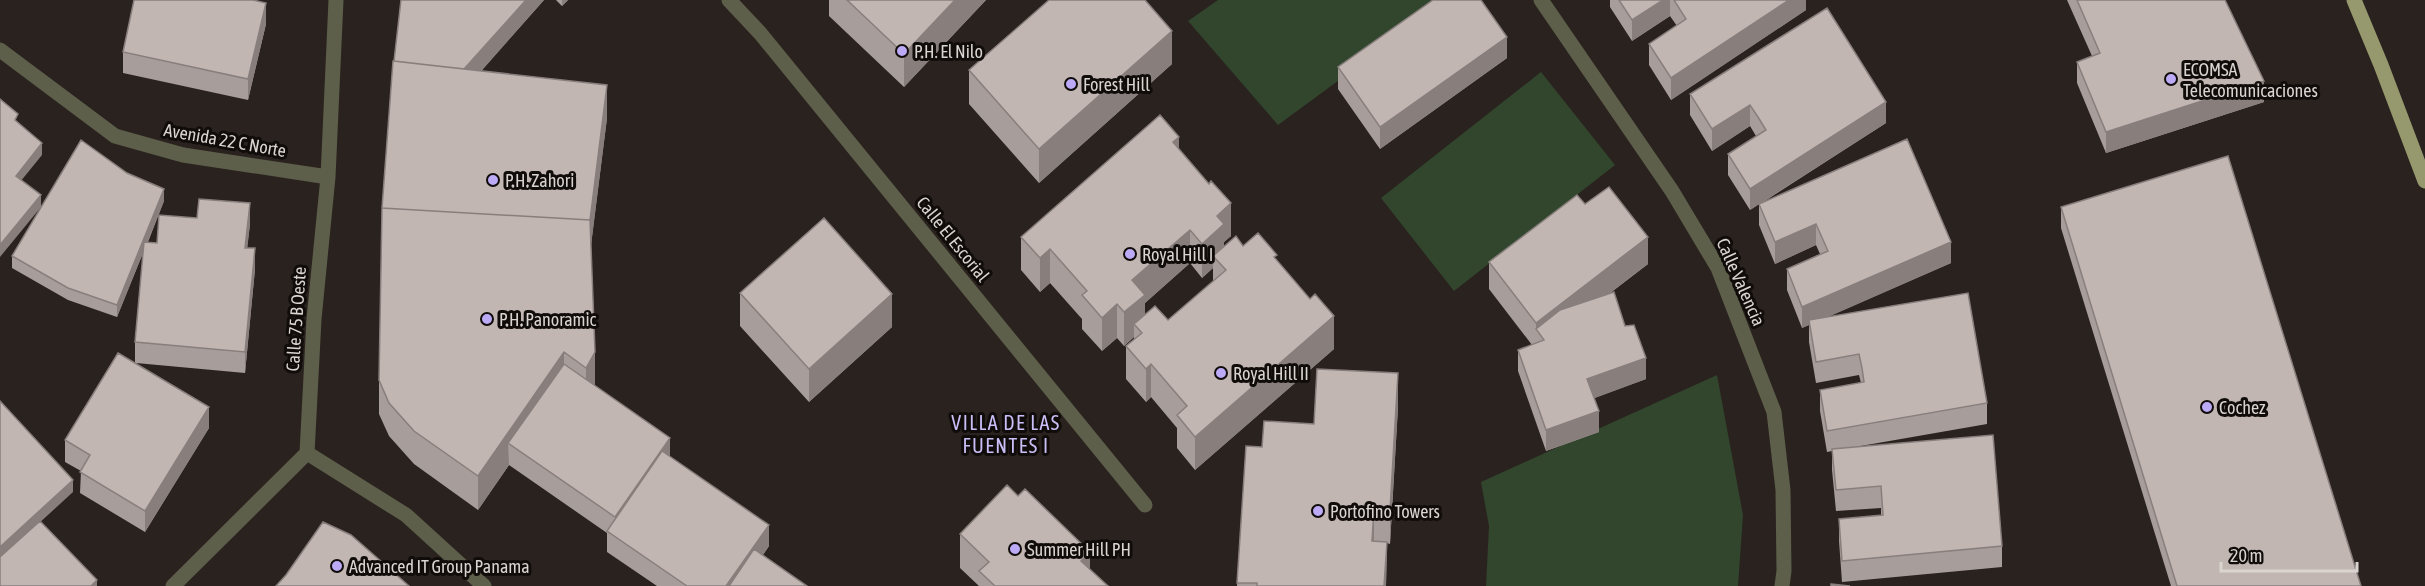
<svg xmlns="http://www.w3.org/2000/svg" width="2425" height="586" font-family="'Asap Condensed',sans-serif">
	<style>
		.green { fill: #31462d }
		.lines { fill: none; stroke-linecap: round; stroke-linejoin: round }
		.minor { stroke: #5d5f4a; stroke-width: 15 }
		.major { stroke: #96996e; stroke-width: 15 }
		.wall { fill: #a79d9a; fill-rule: evenodd }
		.shaded-wall { fill: #887f7d }
		.building { fill: #c2b6b3; stroke: #887f7d; stroke-width: 1.5 }
		.poi-dot { fill: #bcaaf6; stroke: #100c0a; stroke-width: 2 }
		.labels { text-anchor: middle; dominant-baseline: central; stroke-width: 6; stroke-linejoin: round; paint-order: stroke }
		.poi-label { font-size: 18px; fill: #dad4d1; stroke: #100c0a; text-anchor: start }
		.street-label { font-size: 18px; fill: #dad4d1; stroke: #100c0a }
		.neighbourhood-label { font-size: 20px; letter-spacing: 1.5px; fill: #cabef7; stroke: #100c0a }
	</style>
	<rect width="100%" height="100%" fill="#2a221e"/>
	<!-- green -->
	<path class="green" d="M1218,0H1448L1278,125L1188,21Z
		M1541,72L1615,165L1454,291L1381,198Z
		M1717,375L1743,515L1738,586H1486L1489,526L1481,482Z"/>
	<g class="lines">
		<!-- minor -->
		<path class="minor" d="M729,0L760,33L1145,505
			M1541,0L1672,191L1718,268L1774,412L1783,490L1784,571L1782,586
			M0,50L115,136L183,155L328,177
			M307,453L406,515L484,586
			M173,586L307,453L314,319L328,177L336,0"/>
		<!-- major -->
		<path class="major" d="M2354,0L2381,65L2425,181"/>
	</g>
	<!-- wall -->
	<path class="wall" d="M401,0H544L481,71L607,118L591,245L595,386L670,457L769,546L763,555L807,586H657L607,552V533L509,465L478,510L414,464L389,436L379,414V380L394,61Z
		M556,0H568L562,6Z
		M829,0H986L904,87L829,16Z
		M1610,0H1806V10L1671,100L1649,65V44L1677,26L1670,16L1632,41L1610,7Z
		M2067,0H2225L2264,102L2106,153L2077,83V62L2092,56Z
		M266,24L248,100L123,73V52Z
		M1507,58L1380,149L1338,89V67Z
		M1172,64L1039,183L969,104V70Z
		M1690,94L1886,123L1760,204L1951,263L1827,317L1987,403V424L1855,447L2002,546V567L1842,582L1839,541V519L1881,515V508L1836,511L1832,470V451L1827,452L1820,411V390L1861,383L1859,375L1816,383L1809,342V325L1802,328L1787,290V269L1820,254L1816,245L1775,264L1759,225V204L1750,210L1728,175V154L1756,136L1750,126L1712,151L1690,115Z
		M1179,149L1231,236L1224,242V246H1243L1277,261L1334,349L1195,470L1177,448V428L1151,397L1146,402L1126,379V346L1134,339V337L1124,346L1117,338L1102,351L1082,329V319L1050,283L1040,292L1021,270V237ZM1190,263L1202,278L1213,268V281L1168,320L1145,315V303Z
		M164,201L148,242L157,243L250,224L247,248L255,269L245,373L136,363L209,428L145,532L80,493L81,471L65,462V440L135,363V342L143,253L117,317L68,300L12,268V256Z
		M1585,204L1648,264L1609,294L1625,326L1646,379L1594,398L1599,432L1546,451L1518,371V350L1532,345L1489,289V262Z
		M2061,207L2361,586H2171L2061,228Z
		M740,293L892,327L809,402L740,326Z
		M1398,407L1390,544L1387,543L1386,586H1237L1246,446L1262,447L1314,424Z
		M960,534L1108,586H979L960,568Z"/>
	<!-- shaded-wall -->
	<path class="shaded-wall" d="M526,0H544L455,101V80Z
		M562,0H568L562,6Z
		M955,0H986L904,87V54Z
		M1663,0H1670V16L1632,41V20Z
		M1789,0H1806V10L1671,100V78Z
		M266,3V24L248,100V79Z
		M1172,31V64L1039,183V149Z
		M1507,37V58L1380,149V127Z
		M2264,81V102L2106,153V132Z
		M607,85V118L590,253V220Z
		M1886,102V123L1750,210V189Z
		M1750,105V126L1712,151V129Z
		M1179,137V170L1173,142Z
		M42,143V155L16,187V176Z
		M164,189V201L117,317V305Z
		M41,195V207L0,257V245Z
		M250,203V224L245,269V248Z
		M1231,203V236L1224,242V258L1213,256V268L1202,278V244L1217,216Z
		M1816,224V245L1775,264V242Z
		M1190,230V263L1145,303V328L1134,324V337L1124,346V312L1132,280Z
		M1648,237V264L1544,343V340L1536,329V323Z
		M1951,242V263L1810,325L1809,320V325L1802,328V307Z
		M255,248V269L245,373V352Z
		M1050,249V283L1040,292V258Z
		M892,294V327L809,402V369Z
		M1117,304V338L1102,351V318Z
		M1334,316V349L1195,470V437Z
		M564,352V385L508,443L509,465L478,510V476Z
		M595,352V385L586,401V368Z
		M1646,358V379L1587,401V379Z
		M1151,364V397L1146,402V369Z
		M1398,373V407L1390,544V510Z
		M209,407V428L145,532V511Z
		M1599,411V432L1546,451V430Z
		M670,438V459L615,536V517Z
		M73,480V492L0,559V547Z
		M1374,509V543L1372,541Z
		M769,525V546L741,586H726Z
		M1387,542L1386,586H1384Z
		M1090,552V585L1081,561Z
		M97,580V586H91Z"/>
	<!-- building -->
	<path class="building" d="M134,0H253L266,3L248,79L123,52Z
		M401,0H526L464,69L394,61Z
		M847,0H955L904,54Z
		M1049,0H1145L1172,31L1039,149L969,70Z
		M1433,0H1481L1507,37L1380,127L1338,67Z
		M1619,0H1663L1632,20Z
		M1674,0H1789L1671,78L1649,44L1686,19Z
		M2077,0H2225L2264,81L2106,132L2077,62L2100,53Z
		M1827,8L1886,102L1750,189L1728,154L1766,130L1758,117L1750,105L1712,129L1690,94Z
		M393,61L607,85L590,220L382,208Z
		M0,99L18,114L15,120L42,143L16,176L41,195L0,245Z
		M1160,115L1179,137L1173,142L1209,184L1211,181L1231,203L1217,216L1224,224L1202,244L1190,230L1132,280L1145,295L1124,312L1117,304L1102,318L1082,295L1087,291L1050,249L1040,258L1021,237Z
		M1907,139L1951,242L1802,307L1787,269L1828,251L1816,224L1775,242L1759,204Z
		M81,140L127,173L164,189L117,305L68,288L12,256Z
		M2228,156L2361,586H2177L2061,207Z
		M1609,187L1648,237L1536,323L1489,262L1577,195L1585,204Z
		M199,199L250,203L245,248H255L245,352L135,342L144,242L157,243L159,215L197,218Z
		M382,208L590,220L595,352L586,368L564,352L478,476L414,431L389,403L379,380Z
		M824,218L892,294L809,369L740,293Z
		M1258,233L1277,255L1274,257L1310,299L1315,294L1334,316L1195,437L1177,415L1187,406L1151,364L1146,369L1126,346L1142,333L1134,324L1155,306L1168,320L1226,270L1213,256L1236,236L1243,246Z
		M1614,292L1625,326L1634,325L1646,358L1587,379L1599,411L1546,430L1518,350L1544,340L1536,329L1560,310Z
		M1968,293L1987,403L1827,431L1820,390L1864,382L1862,368L1859,354L1816,362L1809,320Z
		M118,353L209,407L145,511L80,472L90,455L65,440Z
		M564,364L670,438L615,517L508,443Z
		M1317,369L1398,373L1390,510L1374,509L1372,541L1387,542L1384,586H1257V583H1237L1246,446L1262,447L1264,421L1314,424Z
		M0,401L73,480L0,547Z
		M1993,435L2002,546L1842,561L1839,519L1883,515L1881,486L1836,490L1832,449Z
		M662,451L769,525L726,586H687L607,531Z
		M1007,485L1018,496L1025,489L1090,552L1081,561L1108,586H995L979,571L989,562L960,534Z
		M40,521L97,580L91,586H0V557Z
		M323,522L351,535L409,586H276L286,575Z
		M754,549L807,586H729Z
		M1831,584L1850,586H1831Z"/>
	<!-- markers -->
	<g class="poi-dot">
		<circle cx="902" cy="51" r="6"/>
		<circle cx="2171" cy="79" r="6"/>
		<circle cx="1071" cy="84" r="6"/>
		<circle cx="493" cy="180" r="6"/>
		<circle cx="1130" cy="254" r="6"/>
		<circle cx="487" cy="319" r="6"/>
		<circle cx="1221" cy="373" r="6"/>
		<circle cx="2207" cy="407" r="6"/>
		<circle cx="1318" cy="511" r="6"/>
		<circle cx="1015" cy="549" r="6"/>
		<circle cx="337" cy="566" r="6"/>
	</g>
	<g class="labels">
		<!-- poi labels -->
		<g class="poi-label">
			<text x="914" y="51">P.H. El Nilo</text>
			<text x="2183" y="69">ECOMSA<tspan x="2183" dy="21">Telecomunicaciones</tspan></text>
			<text x="1083" y="84">Forest Hill</text>
			<text x="505" y="180">P.H. Zahori</text>
			<text x="1142" y="254">Royal Hill I</text>
			<text x="499" y="319">P.H. Panoramic</text>
			<text x="1233" y="373">Royal Hill II</text>
			<text x="2219" y="407">Cochez</text>
			<text x="1330" y="511">Portofino Towers</text>
			<text x="1027" y="549">Summer Hill PH</text>
			<text x="349" y="566">Advanced IT Group Panama</text>
		</g>
		<!-- street labels -->
		<g class="street-label">
			<text transform="translate(225 140) rotate(10)">Avenida 22 C Norte</text>
			<text transform="translate(953 239) rotate(51)">Calle El Escorial</text>
			<text transform="translate(1741 282) rotate(66)">Calle Valencia</text>
			<text transform="translate(296 319) rotate(-86)">Calle 75 B Oeste</text>
		</g>
		<!-- neighbourhood labels -->
		<g class="neighbourhood-label">
			<text x="1006" y="422">VILLA DE LAS<tspan x="1006" dy="23">FUENTES I</tspan></text>
		</g>
	</g>
	<!-- scale -->
	<path d="M2221 562v9h136v-9" fill="none" stroke="#dad4d1" stroke-width="3"/>
	<text x="2230" y="562" font-size="18" fill="#dad4d1" stroke="#100c0a" stroke-width="4.5" paint-order="stroke">20 m</text>
</svg>
